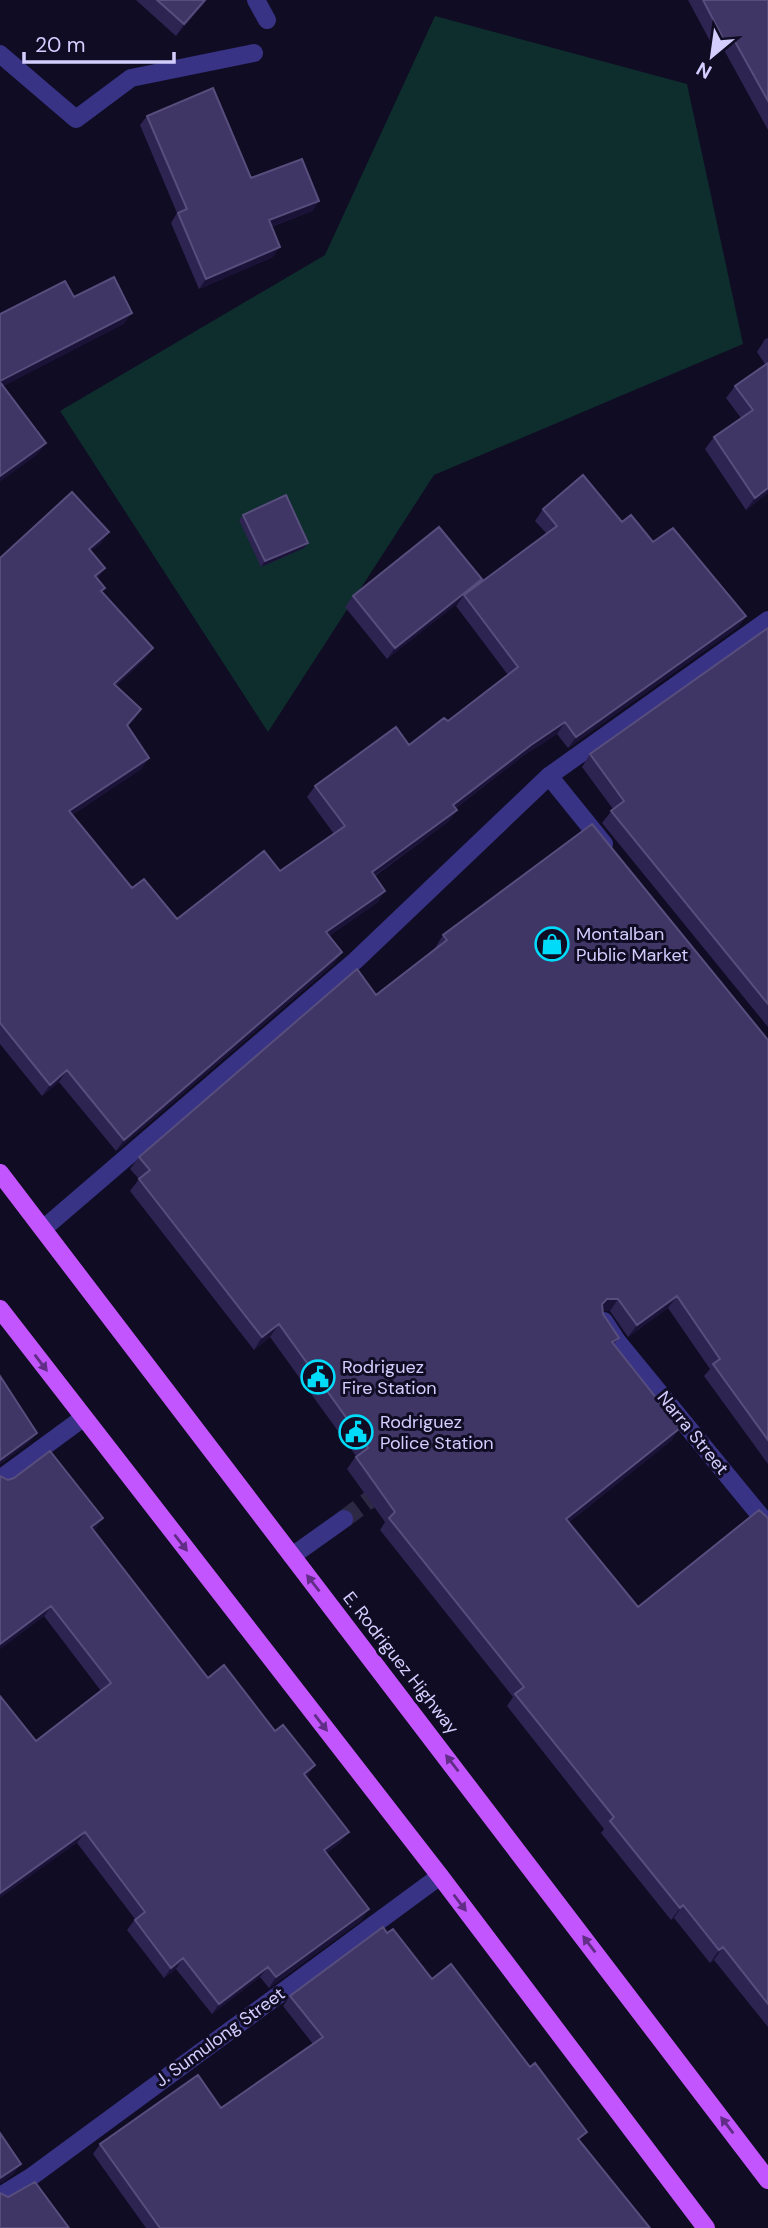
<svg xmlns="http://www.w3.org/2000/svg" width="768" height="2228" font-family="'DM Sans',sans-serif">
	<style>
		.green { fill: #0e2d2d }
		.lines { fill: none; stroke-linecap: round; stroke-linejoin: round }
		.street-tunnel { stroke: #2d2944; stroke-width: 18; stroke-dasharray: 18 9; stroke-linecap: butt }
		.lane { stroke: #383385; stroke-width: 18 }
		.street { stroke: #383385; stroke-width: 18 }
		.primary { stroke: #c355ff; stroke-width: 18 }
		.wall { fill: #2e2452 }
		.shaded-wall { fill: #1a1337 }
		.building { fill: #3f3665; stroke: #574e7d; stroke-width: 2 }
		.oneway { fill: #612d86 }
		.labels { text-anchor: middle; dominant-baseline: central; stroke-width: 6; stroke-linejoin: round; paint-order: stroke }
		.poi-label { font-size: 18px; fill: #d4ceff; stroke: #100c23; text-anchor: start }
		.street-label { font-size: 18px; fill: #d4ceff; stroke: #100c23 }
	</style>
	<rect width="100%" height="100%" fill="#100c23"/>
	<!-- green -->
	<path class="green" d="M435,16L687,84L743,344L434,475L268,732L60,411L325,255Z"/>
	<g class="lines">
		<!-- street-tunnel -->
		<path class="street-tunnel" d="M344,1519L388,1486"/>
		<!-- lane -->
		<path class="lane" d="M43,1229L355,961L549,776L604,844
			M292,1556L344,1519"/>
		<!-- street -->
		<path class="street" d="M256,0L267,20
			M0,54L76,119L131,78L254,53
			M549,776L768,620
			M604,1321L617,1341L768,1525
			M0,1479L83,1418
			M0,2196L31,2177L440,1876"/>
		<!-- primary -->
		<path class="primary" d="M0,1173L768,2180
			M0,1309L440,1876L706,2228"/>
	</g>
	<!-- wall -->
	<path class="wall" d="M136,0H207L176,36Z
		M688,0H768V130L724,50L717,54Z
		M147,116L251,178L319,201L312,211L271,227L273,257L199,289L171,223L177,213L140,125Z
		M768,338V493L746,510L705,449L714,437L741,418L726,398L735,386L765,364L757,352L765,339Z
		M543,509L622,522L653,542L746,616L738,627L568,748L557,734L523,756L456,808L457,810L449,821L375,876L378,902L329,936L334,964L116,1151L59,1082L42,1096L0,1044V558L109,532L101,543L91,551L98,579L102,593L153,648L145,659L116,686L141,709L128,726L149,758L141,769L72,815L132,888L177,919L280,871L334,834L307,797L315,786L409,745L448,721L508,675L456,606L459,602L387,659L345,607L353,596L482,579L478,584L547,534L535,521Z
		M243,515L308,543L304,548L261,567L239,520Z
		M768,628V1027L602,823L613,809L582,767L590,754Z
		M443,935L768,1040V1464L704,1376L710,1369L668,1308L628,1337L610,1311H603V1314L619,1338L614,1344L672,1440L569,1522L638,1607L768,1518V2027L714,1960L710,1963L674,1918L671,1920L601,1833L604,1829L507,1706L513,1697L380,1530L385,1522L347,1469L356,1456L270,1337L254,1350L130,1191L139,1179L130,1169L139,1157L376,995L435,949V948Z
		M0,1476L103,1518L94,1530L208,1678L308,1776L306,1777L341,1842L327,1853L362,1920L269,1988L260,1977L212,2014L176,1969L164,1978L127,1930L135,1919L77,1843L36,1741L101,1691L44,1616L0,1649Z
		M387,1933L432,1979L580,2142L650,2228H146L93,2154L100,2144L221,2108L313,2044L283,2006L290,1996Z"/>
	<!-- shaded-wall -->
	<path class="shaded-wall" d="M205,0H207L176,36L184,24Z
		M733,38L724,50L717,54L725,42Z
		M319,201L312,211L262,230L269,220Z
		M280,247L273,257L199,289L206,279Z
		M132,313L124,324L0,388V381Z
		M46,443L38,454L0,482V476Z
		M768,488V493L746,510L755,498Z
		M109,532L101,543L81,560L89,549Z
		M308,543L304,548L261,567L265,561Z
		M105,568L98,579L95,576Z
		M482,579L475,590L464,595L459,602L387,659L395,648Z
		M746,616L738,627L568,748L576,737Z
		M153,648L145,659L106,695L114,684Z
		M141,709L134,720L119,736L127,725Z
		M565,722L557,734L523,756L445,816L453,805L531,745Z
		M149,758L141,769L61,822L69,811Z
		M457,810L449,821L364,883L372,872Z
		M385,891L378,902L319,943L326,932Z
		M342,952L334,964L116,1151L124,1140Z
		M67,1070L59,1082L42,1096L50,1085Z
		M677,1296L668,1308L628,1337L637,1325Z
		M607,1299H618L610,1311H598Z
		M279,1324L270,1337L254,1350L262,1337Z
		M680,1428L672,1440L557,1531L566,1519Z
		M37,1433L29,1443L0,1465V1460Z
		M103,1518L96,1529L84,1538L91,1527Z
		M51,1606L44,1616L0,1649V1644Z
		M315,1765L308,1776L296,1785L304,1774Z
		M85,1832L77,1843L0,1898V1893Z
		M349,1832L341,1842L317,1861L324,1850Z
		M683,1905L674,1918L671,1920L680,1908Z
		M369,1909L362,1920L269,1988L276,1977Z
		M723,1947L714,1960L710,1963L719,1950Z
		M183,1958L176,1969L164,1978L171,1968Z
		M268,1967L260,1977L212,2014L219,2004Z
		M21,2164L14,2174L0,2184V2178Z"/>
	<!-- building -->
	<path class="building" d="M157,0H205L184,24Z
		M703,0H768V101L733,38L725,42Z
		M213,88L251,178L302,159L319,201L269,220L280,247L206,279L178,213L187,209L147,116Z
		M114,277L132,313L0,381V314L65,281L74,297Z
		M768,363V488L755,498L714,437L753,410L735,386Z
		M0,382L46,443L0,476Z
		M583,475L622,522L631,515L653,542L673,528L746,616L576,737L565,722L531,745L453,805L457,810L372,872L385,891L326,932L342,952L124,1140L67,1070L50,1085L0,1023V558L72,492L109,532L89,549L105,568L95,576L105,588L101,591L153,648L114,684L141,709L127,725L149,758L69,811L132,888L144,879L177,919L264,851L280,871L345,826L315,786L396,727L409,745L444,718L448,721L518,667L464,595L557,526L543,509Z
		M286,495L308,543L265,561L243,515Z
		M439,527L482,579L395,648L353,596Z
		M768,628V1004L611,811L624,801L590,754Z
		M592,824L768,1040V1440L713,1364L720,1359L677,1296L637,1325L618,1299H607L602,1304L603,1314L619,1338L612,1342L680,1428L566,1519L638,1607L759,1510L768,1518V2004L723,1947L719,1950L683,1905L680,1908L610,1821L614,1817L515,1694L524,1687L389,1518L395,1512L356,1457L368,1448L279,1324L262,1337L139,1179L150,1170L139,1157L357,969L376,995L447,940L443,935Z
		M0,1376L37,1433L0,1460Z
		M50,1451L103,1518L91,1527L208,1678L224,1665L275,1731L283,1725L315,1765L304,1774L349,1832L324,1850L369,1909L276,1977L268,1967L219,2004L183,1958L171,1968L135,1920L145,1912L85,1832L0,1893V1696L36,1741L111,1683L51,1606L0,1644V1476L8,1480L14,1478Z
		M383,1927L387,1933L393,1929L432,1979L451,1964L530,2067L535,2063L587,2132L578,2139L650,2228H160L100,2144L198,2075L221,2108L323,2037L290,1996Z
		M0,2133L21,2164L0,2178Z
		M35,2182L69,2228H0V2193L8,2197Z"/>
	<!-- one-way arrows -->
	<defs><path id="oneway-solid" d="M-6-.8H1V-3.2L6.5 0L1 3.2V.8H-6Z" transform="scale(1.75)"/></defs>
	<g class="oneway">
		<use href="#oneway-solid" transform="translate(41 1363) rotate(53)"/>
		<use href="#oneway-solid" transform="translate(181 1543) rotate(52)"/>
		<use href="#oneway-solid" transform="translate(313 1583) rotate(-128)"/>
		<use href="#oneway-solid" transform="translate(321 1723) rotate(52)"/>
		<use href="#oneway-solid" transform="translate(452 1763) rotate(-128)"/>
		<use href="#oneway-solid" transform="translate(460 1903) rotate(53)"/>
		<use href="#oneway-solid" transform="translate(589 1944) rotate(-127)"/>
		<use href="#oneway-solid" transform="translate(727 2125) rotate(-127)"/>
	</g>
	<!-- icons -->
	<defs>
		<symbol id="shop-ring" viewBox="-11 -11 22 22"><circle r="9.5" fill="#100c23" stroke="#00dbf9" stroke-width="1.5"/><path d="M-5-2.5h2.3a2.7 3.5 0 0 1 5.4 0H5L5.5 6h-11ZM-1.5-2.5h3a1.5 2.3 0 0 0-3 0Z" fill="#00dbf9"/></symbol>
		<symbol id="civic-ring" viewBox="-11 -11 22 22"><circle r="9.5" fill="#100c23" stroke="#00dbf9" stroke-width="1.5"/><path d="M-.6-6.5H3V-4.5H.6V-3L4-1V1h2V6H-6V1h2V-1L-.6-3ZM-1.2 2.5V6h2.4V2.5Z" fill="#00dbf9"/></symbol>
	</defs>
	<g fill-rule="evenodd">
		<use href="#shop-ring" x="533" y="925" width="38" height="38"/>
		<use href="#civic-ring" x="299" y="1358" width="38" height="38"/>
		<use href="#civic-ring" x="337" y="1413" width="38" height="38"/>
	</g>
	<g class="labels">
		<!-- poi labels -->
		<g class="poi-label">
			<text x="576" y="934">Montalban<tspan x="576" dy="21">Public Market</tspan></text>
			<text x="342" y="1367">Rodriguez<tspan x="342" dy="21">Fire Station</tspan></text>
			<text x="380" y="1422">Rodriguez<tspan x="380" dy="21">Police Station</tspan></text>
		</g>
		<!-- street labels -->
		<g class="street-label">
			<text transform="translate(693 1433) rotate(51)">Narra Street</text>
			<text transform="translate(401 1663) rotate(52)">E. Rodriguez Highway</text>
			<text transform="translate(220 2037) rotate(-36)">J. Sumulong Street</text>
		</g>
	</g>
	<!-- north arrow -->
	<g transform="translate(712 56) rotate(209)" stroke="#100c23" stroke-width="5" paint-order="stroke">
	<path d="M0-5L12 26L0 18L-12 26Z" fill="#d4ceff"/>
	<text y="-10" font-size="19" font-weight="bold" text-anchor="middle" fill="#d4ceff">N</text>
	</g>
	<!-- scale -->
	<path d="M24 52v10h150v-10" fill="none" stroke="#d4ceff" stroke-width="3.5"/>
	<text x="35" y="52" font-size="21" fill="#d4ceff" stroke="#100c23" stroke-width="5" paint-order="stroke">20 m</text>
</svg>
